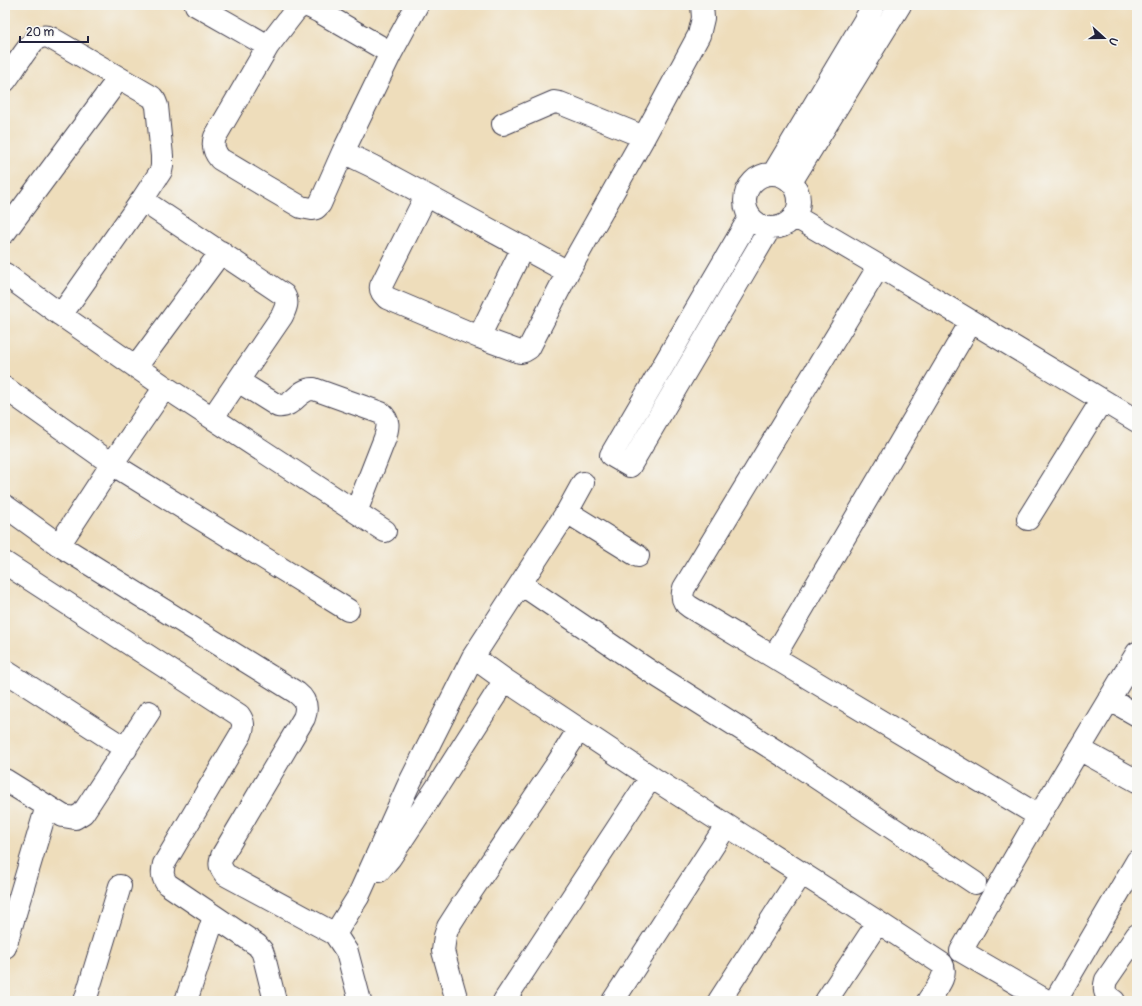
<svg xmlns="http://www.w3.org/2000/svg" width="1142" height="1006" font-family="Pangolin,sans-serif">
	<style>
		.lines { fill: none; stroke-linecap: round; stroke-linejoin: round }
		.minor-casing { stroke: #413e4e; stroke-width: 24 }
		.minor { stroke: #fff; stroke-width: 22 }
	</style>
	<rect width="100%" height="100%" fill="#f6f6f2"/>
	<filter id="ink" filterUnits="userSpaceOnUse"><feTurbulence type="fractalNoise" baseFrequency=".025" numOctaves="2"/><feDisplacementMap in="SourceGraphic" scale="8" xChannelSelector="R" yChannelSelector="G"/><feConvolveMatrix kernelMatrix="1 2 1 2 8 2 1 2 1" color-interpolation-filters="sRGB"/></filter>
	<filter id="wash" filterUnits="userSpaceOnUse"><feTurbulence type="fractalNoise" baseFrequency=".012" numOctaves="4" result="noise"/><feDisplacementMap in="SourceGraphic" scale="16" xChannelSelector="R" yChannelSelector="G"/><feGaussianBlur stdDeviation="0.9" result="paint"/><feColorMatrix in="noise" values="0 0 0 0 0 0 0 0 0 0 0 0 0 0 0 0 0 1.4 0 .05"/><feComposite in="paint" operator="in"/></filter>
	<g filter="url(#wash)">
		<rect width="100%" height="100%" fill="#edb"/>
	</g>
	<g filter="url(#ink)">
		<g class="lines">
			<defs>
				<path id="minor" d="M196,5L268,46
					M417,5L391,53L343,152L372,166L568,272L644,137L699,35L703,18L702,5
					M5,81C12,72 30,42 38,38C43,36 47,36 51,38L152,97L155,101L157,106L162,156V166L161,171L142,200L61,315
					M503,124L554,102L560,103L644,137
					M343,152L320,204L316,208L312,209L301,207L265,186L220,159C214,152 212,146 215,137L268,46L295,11C305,2 310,7 320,12L391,53
					M773,174L874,5
					M745 201a27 27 0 1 1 54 0a27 27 0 1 1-54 0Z
					M791,182L900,5
					M426,196L381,286C380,291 383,294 387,298L479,337L520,352L524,351L529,348L568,272
					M142,200L284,295C289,303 285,309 282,316L213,417
					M794,216L879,266L1137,421
					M750,217L611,455L630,466L770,228
					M5,232L119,78
					M879,266L684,588C681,597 682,602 690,607L1039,816L1137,653
					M5,274L61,315L165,387L385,531
					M479,337L523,247
					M136,367L221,252
					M238,381L278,406C294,408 298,388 314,389L381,413C390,421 388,427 385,438L356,512
					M5,388L112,464L348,610
					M5,506L59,545L297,693C306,700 308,707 304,718L222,856C219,864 220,868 226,875L335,934L347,952L360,1001
					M567,512L638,556
					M1028,519L1102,400
					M59,545L112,464L165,387
					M5,563L239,715C244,722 244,726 241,734L164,864C162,872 162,877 167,884L257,945L262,951L264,957L275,1001
					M521,584L648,670L784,756L975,883
					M473,657L505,680L651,777L878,922L942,964C949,976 934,991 928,1001
					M774,657L971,322
					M5,671L126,749
					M1109,699L1137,715
					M1079,749L1137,781
					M5,780L63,816L75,818L83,813L149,712
					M1039,816L961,951L1047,1001
					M379,871L390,858L437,787L505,680
					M335,934L358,897L408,786L473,657L567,512L583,483
					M5,947L47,806
					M85,1001L120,886
					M186,1001L214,917
					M457,1001L443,951L445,936L448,927L464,902L555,767L579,729
					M504,1001L651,777
					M613,1001L726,826
					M719,1001L801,874
					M826,1001L878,922
					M1055,1001L1137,861
					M1114,1001C1105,995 1103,991 1106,980L1137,935"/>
			</defs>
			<!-- minor casing -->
			<use href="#minor" class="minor-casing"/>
			<!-- minor -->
			<use href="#minor" class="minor"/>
		</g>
	</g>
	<!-- margin -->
	<rect width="1142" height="1006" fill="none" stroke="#f6f6f2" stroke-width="20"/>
	<!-- north arrow -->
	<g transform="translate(1104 38) rotate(111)" stroke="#f6f6f2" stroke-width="3" paint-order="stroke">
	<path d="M0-3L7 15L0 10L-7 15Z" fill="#22223b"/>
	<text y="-6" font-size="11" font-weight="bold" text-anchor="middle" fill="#22223b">U</text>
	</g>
	<!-- scale -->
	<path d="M20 36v6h68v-6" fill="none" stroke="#22223b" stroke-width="2"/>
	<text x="26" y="36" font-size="12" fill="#22223b" stroke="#f6f6f2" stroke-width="3" paint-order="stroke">20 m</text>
</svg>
